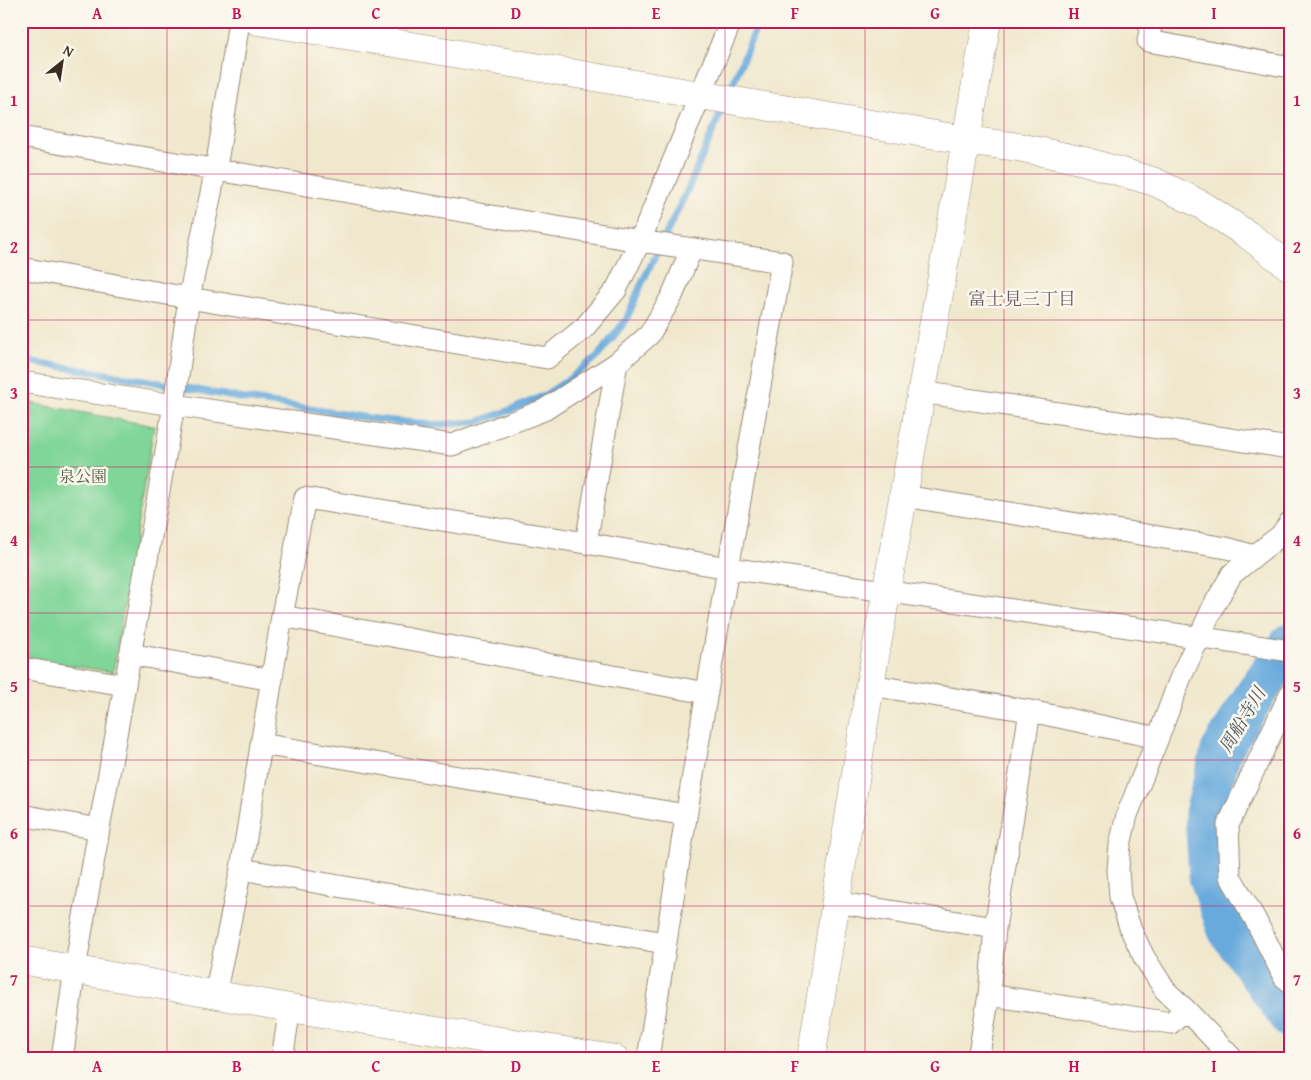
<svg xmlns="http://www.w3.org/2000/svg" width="1311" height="1080" font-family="'Gentium Book Plus','Noto Serif JP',serif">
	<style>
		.green { fill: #80d599; stroke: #5e805c }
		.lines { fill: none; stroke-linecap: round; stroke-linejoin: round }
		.stream { stroke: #69aadd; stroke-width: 7 }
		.river { stroke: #69aadd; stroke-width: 41 }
		.minor-casing { stroke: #968976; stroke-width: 23 }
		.tertiary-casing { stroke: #968976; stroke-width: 29 }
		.minor { stroke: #fff; stroke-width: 21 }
		.tertiary { stroke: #fff; stroke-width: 28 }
		.grid { fill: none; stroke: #c2185b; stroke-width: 1; stroke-opacity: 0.55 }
		.labels { text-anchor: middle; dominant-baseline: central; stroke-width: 5; stroke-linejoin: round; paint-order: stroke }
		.park-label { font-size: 16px; fill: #505d43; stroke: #fbf7ec }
		.neighbourhood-label { font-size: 18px; fill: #6a5a66; stroke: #fbf7ec }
		.water-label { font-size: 18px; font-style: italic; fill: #4b5761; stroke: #fbf7ec }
		.neatline { fill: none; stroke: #c2185b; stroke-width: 2 }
		.grid-label { font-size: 16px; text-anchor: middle; font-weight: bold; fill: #c2185b }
	</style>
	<rect width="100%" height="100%" fill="#fbf7ec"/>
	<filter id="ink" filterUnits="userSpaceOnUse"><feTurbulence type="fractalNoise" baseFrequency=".02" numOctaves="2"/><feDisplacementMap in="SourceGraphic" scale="10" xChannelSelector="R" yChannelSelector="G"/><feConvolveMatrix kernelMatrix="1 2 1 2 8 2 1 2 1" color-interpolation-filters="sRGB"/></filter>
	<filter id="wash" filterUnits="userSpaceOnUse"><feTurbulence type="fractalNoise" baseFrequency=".0096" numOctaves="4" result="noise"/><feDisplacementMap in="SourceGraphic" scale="20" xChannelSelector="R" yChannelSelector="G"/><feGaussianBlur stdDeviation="1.12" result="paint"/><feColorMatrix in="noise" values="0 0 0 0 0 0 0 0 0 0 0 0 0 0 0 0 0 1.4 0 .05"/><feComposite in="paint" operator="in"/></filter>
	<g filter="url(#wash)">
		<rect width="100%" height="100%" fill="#f0e8cd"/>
		<!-- green -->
		<path class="green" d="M21,401L154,426L113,672L21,658Z"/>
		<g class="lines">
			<!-- stream -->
			<path class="stream" d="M728,95L759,21
				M21,360L150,381L245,399L376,419L432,425L477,422L516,408L545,395L571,378L598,356L626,320L641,285L688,189L724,105"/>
			<!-- river -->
			<path class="river" d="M1290,644L1258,690L1221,751L1205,814L1209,876L1228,930L1290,1018"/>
		</g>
	</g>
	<g filter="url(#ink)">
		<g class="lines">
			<defs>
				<path id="minor" d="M1152,21L1148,41L1290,67
					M21,137L640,241L782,262C735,527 688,792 648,1059
					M21,268L189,298L547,358L584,328L616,290L640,241L731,21
					M617,363L586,543L728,568L1290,651
					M21,382L174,405L452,445L544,410L617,363L649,335L672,296L691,250
					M921,392L1290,448
					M904,496L1227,548L1254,556L1232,574L1214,605L1180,679L1158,738
					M1254,556L1281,535L1290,522
					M282,616L707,693
					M130,654L272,680
					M21,668L125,685
					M870,685L1030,711L1158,738L1127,815L1120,845L1118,870L1120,897L1131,930L1144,957L1165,990L1185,1009L1233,1059
					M1290,694L1228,825L1230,876L1255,919L1284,977L1290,982
					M261,744L686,815
					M21,815L99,829
					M241,869L665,943
					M835,902L995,928
					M215,995L241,869L282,616L305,498L586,543
					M989,995L1171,1023L1185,1009
					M62,1059L75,969L99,829L125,685L174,405L189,298L216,169L239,21
					M282,1059L290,1008
					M978,1059L989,995L995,928L1030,711"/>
				<path id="tertiary" d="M258,21L394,43L965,140L1019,147L1084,161L1155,182L1202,205L1248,235L1290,267
					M21,960L290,1008L615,1059
					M811,1059L870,685L987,21"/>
			</defs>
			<!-- minor casing -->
			<use href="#minor" class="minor-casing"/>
			<!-- tertiary casing -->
			<use href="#tertiary" class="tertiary-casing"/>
			<!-- minor -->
			<use href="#minor" class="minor"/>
			<!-- tertiary -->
			<use href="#tertiary" class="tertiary"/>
		</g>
	</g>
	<!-- grid -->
	<path class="grid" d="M167,21V1059M307,21V1059M446,21V1059M586,21V1059M725,21V1059M865,21V1059M1004,21V1059M1144,21V1059M21,174H1290M21,320H1290M21,467H1290M21,613H1290M21,760H1290M21,906H1290"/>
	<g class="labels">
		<!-- park labels -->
		<g class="park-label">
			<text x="83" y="476">泉公園</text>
		</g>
		<!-- neighbourhood labels -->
		<g class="neighbourhood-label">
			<text x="1022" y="298">富士見三丁目</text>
		</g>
		<!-- water labels -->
		<g class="water-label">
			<text transform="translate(1242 720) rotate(-59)">周船寺川</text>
		</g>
	</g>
	<!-- margin -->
	<rect width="1311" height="1080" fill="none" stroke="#fbf7ec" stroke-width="55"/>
	<!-- north arrow -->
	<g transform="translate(62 62) rotate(30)" stroke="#fbf7ec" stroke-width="4" paint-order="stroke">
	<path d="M0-4L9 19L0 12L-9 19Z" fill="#3b2a1e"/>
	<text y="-8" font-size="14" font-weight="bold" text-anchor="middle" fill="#3b2a1e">N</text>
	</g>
	<rect x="28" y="28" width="1256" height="1024" class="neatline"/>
	<g class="grid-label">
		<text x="97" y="19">A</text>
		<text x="237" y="19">B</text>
		<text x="376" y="19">C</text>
		<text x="516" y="19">D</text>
		<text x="656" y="19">E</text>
		<text x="795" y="19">F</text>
		<text x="935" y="19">G</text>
		<text x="1074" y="19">H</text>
		<text x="1214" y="19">I</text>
		<text x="14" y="106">1</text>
		<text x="1297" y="106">1</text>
		<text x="14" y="253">2</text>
		<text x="1297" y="253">2</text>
		<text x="14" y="399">3</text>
		<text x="1297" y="399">3</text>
		<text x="14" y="546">4</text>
		<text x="1297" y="546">4</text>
		<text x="14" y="692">5</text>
		<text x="1297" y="692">5</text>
		<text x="14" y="839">6</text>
		<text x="1297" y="839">6</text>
		<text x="14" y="985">7</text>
		<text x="1297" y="985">7</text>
		<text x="97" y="1072">A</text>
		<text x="237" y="1072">B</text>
		<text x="376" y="1072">C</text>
		<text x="516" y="1072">D</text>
		<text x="656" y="1072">E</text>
		<text x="795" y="1072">F</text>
		<text x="935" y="1072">G</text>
		<text x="1074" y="1072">H</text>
		<text x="1214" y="1072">I</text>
	</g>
</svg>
